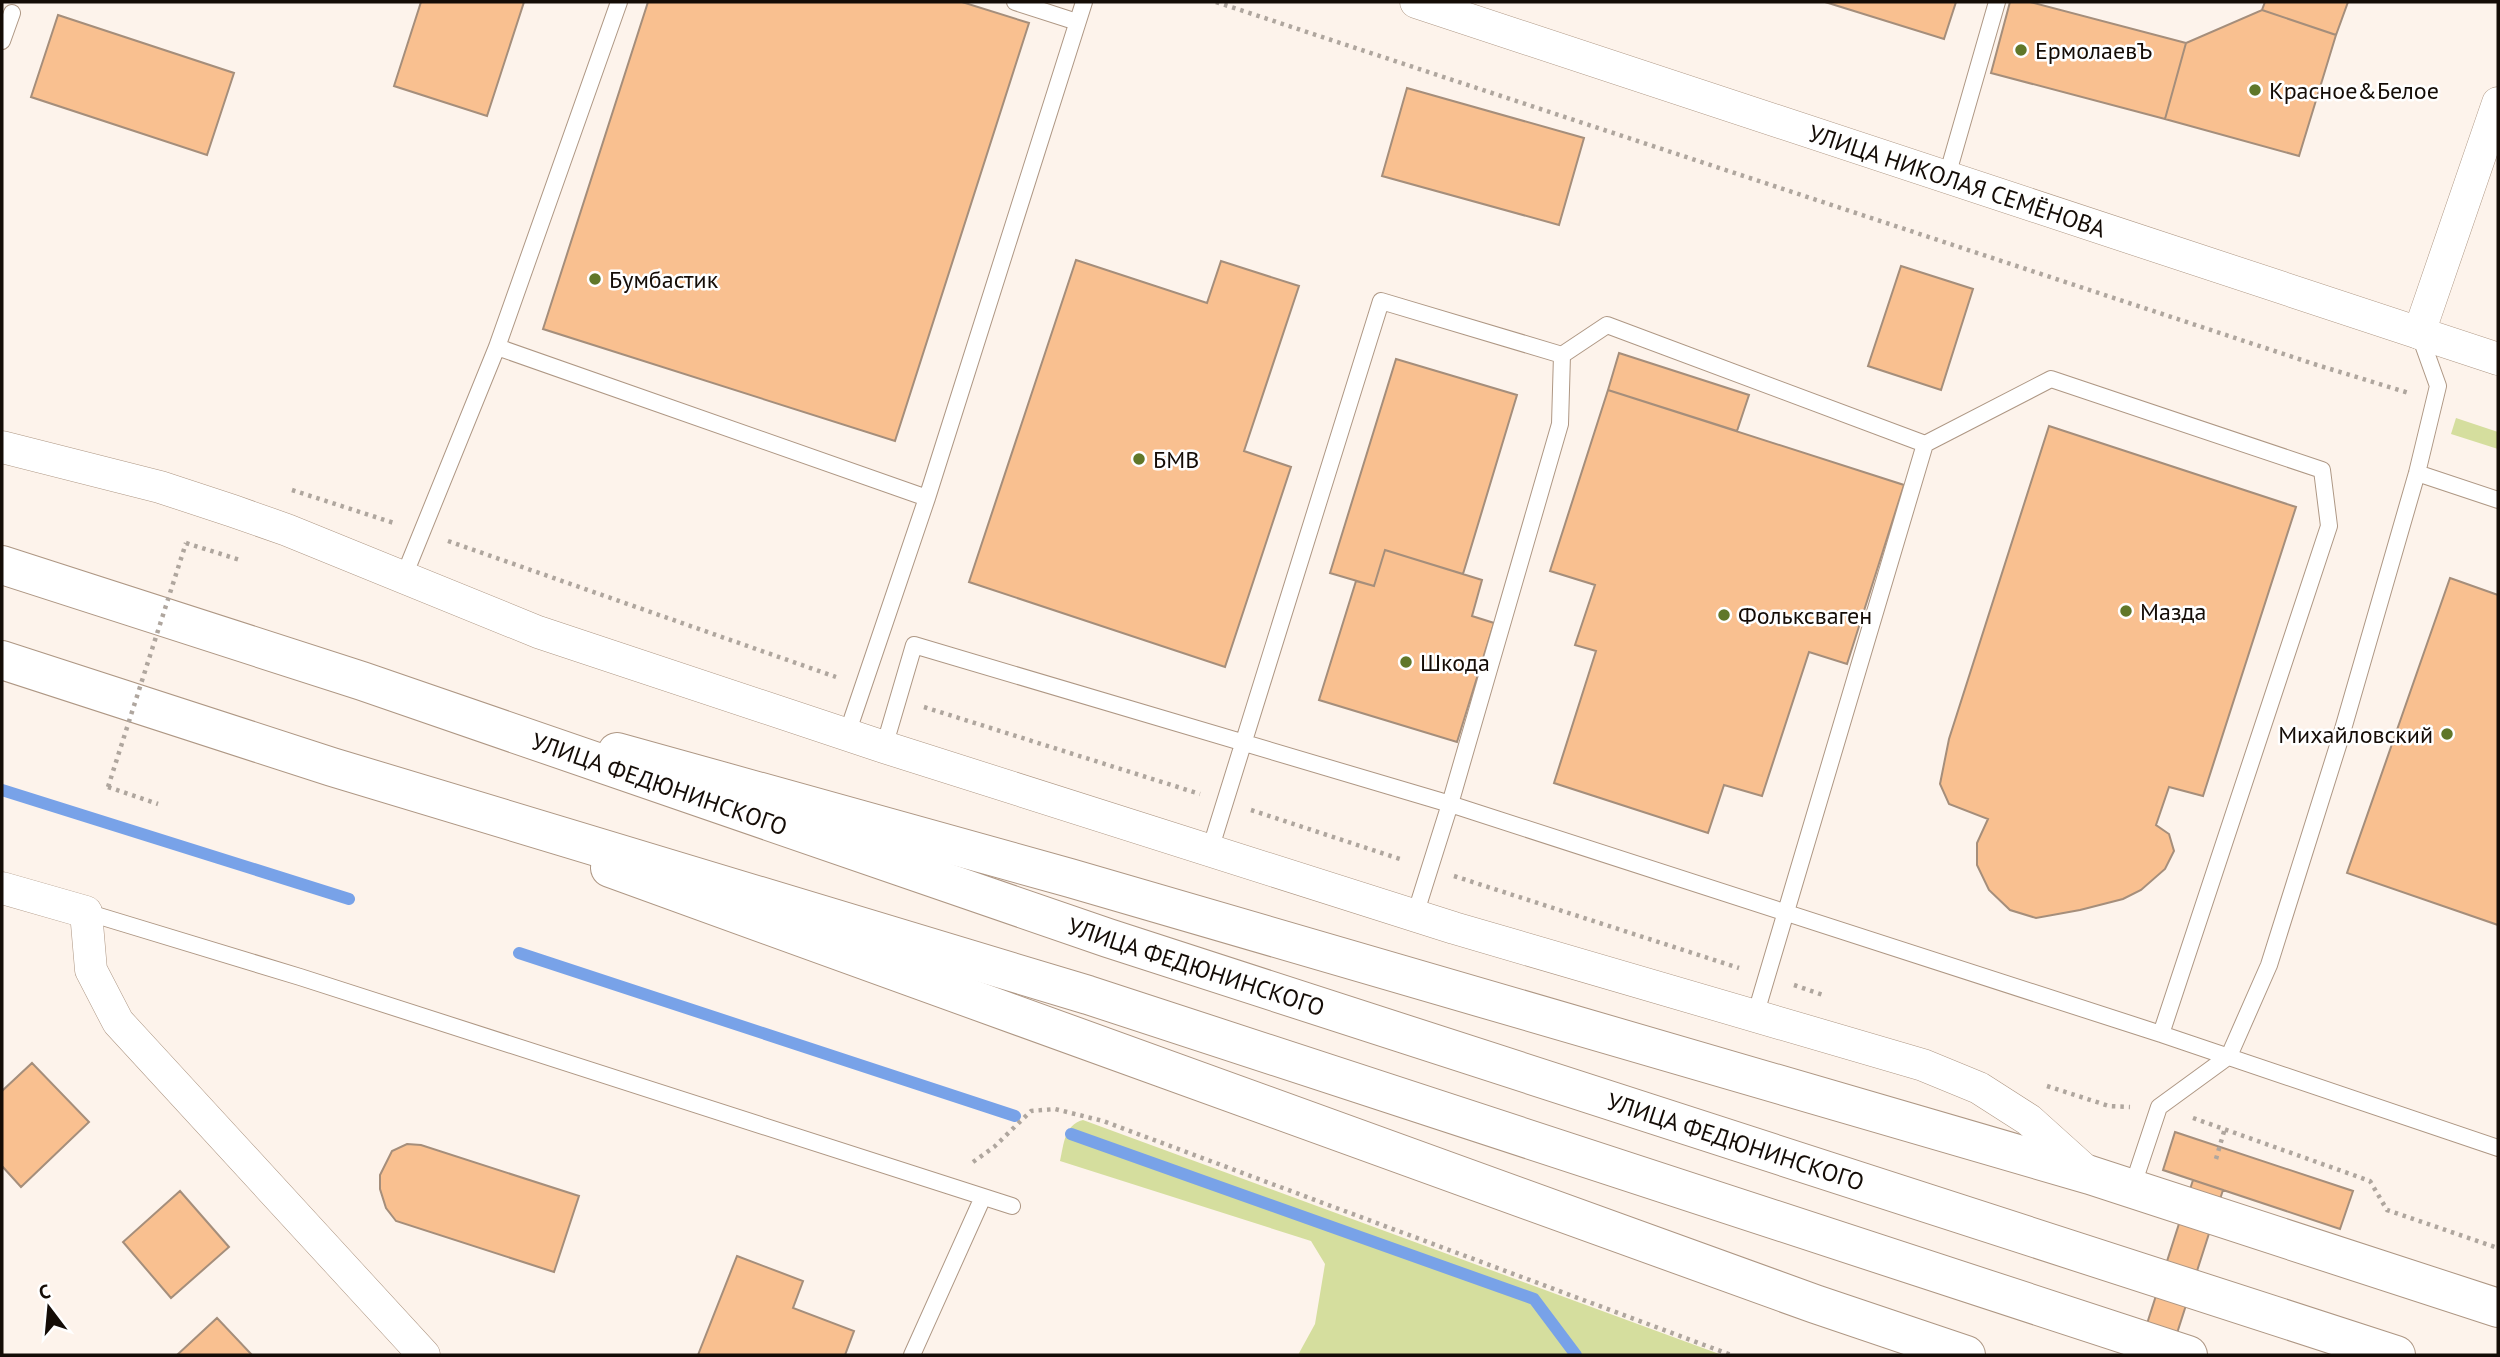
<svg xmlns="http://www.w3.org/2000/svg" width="2500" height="1357" font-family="'PT Sans',sans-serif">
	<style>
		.green { fill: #d5de9e }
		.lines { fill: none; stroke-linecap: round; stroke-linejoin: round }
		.stream { stroke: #78a2e8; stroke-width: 12 }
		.building { fill: #f9c090; stroke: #a58e7b; stroke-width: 2 }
		.lane-casing { stroke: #ae9784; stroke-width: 18 }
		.street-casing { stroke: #ae9784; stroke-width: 33 }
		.secondary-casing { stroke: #ae9784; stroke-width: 40 }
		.highway-casing { stroke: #ae9784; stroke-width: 40 }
		.path { stroke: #afa69e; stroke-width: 4.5; stroke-dasharray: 3.5 5; stroke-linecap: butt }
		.lane { stroke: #fff; stroke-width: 16 }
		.street { stroke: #fff; stroke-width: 32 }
		.secondary { stroke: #fff; stroke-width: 38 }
		.highway { stroke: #fff; stroke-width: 38 }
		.path-bridge { stroke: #afa69e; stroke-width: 4.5; stroke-dasharray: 3.5 5; stroke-linecap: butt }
		.poi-dot { fill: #607729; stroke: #fff; stroke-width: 2.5 }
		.labels { text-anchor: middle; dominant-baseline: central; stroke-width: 5; stroke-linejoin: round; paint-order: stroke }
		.poi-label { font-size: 24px; fill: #140c06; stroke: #fff; text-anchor: start }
		.street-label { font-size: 24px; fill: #140c06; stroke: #fff }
	</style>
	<rect width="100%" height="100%" fill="#fdf3eb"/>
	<!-- green -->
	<path class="green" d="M2456,418L2498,432V449L2451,434Z
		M1083,1120L1722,1355H1298L1315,1324L1325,1264L1311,1241L1060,1161C1064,1144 1064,1125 1083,1120Z"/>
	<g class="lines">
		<!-- stream -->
		<path class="stream" d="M2,790L349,899
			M519,953L1015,1116
			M1071,1134L1534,1299L1576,1355"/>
	</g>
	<!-- building -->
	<path class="building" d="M421,2H524L487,116L394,86Z
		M648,2H962L1029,23L895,441L543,329Z
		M1825,2H1956L1944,39Z
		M2010,2H2030L2186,43L2165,119L1991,73Z
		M2265,2H2348L2336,35L2262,10Z
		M2262,10L2336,35L2299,156L2165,119L2186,43Z
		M58,15L234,73L207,155L31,97Z
		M1407,88L1584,138L1559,225L1382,176Z
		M1076,260L1207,303L1221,261L1299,286L1244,451L1291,467L1225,667L969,582Z
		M1901,266L1973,289L1941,390L1868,366Z
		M1619,353L1749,395L1737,431L1608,390Z
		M1396,359L1517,395L1463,574L1385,550L1374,586L1330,573Z
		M1608,390L1904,485L1847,664L1809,652L1762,796L1724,785L1708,833L1554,783L1596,651L1575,645L1595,585L1550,571Z
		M2049,426L2296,507L2203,796L2169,787L2156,825L2169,834L2174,851L2165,869L2141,890L2123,899L2080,910L2036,918L2010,910L1989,890L1977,865V843L1988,819L1949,804L1940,784L1949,739Z
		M1385,550L1482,580L1472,616L1494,623L1457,742L1319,700L1356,581L1374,586Z
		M2450,578L2498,595V925L2347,873Z
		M32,1063L89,1122L21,1187L2,1166V1091Z
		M2175,1132L2353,1191L2340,1229L2163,1170Z
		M407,1144L421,1145L579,1196L554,1272L396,1221L386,1208L380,1189V1175L392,1151Z
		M2193,1180L2223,1190L2170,1355H2137Z
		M180,1191L229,1247L171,1298L123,1242Z
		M737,1256L803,1281L793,1308L854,1331L845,1355H698Z
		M217,1318L252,1355H177Z"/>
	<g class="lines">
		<defs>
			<path id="lane" d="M1015,2L1077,22
				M2,41L12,13
				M1947,176L1997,2
				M497,347L927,498
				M2417,473L2498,500
				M404,576L497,347L619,2
				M847,734L927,498L1084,2
				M884,747L914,645L1450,804L2161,1034L2498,1148
				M1210,850L1381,301L1562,355L1607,325L1925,444L2051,379L2322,470L2329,526L2161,1034
				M86,912L300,977L1012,1206
				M1415,915L1450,804L1560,424L1562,355
				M1755,1016L1925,444
				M2132,1188L2159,1107L2229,1056L2269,965L2341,736L2417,473L2438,386L2419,333
				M912,1355L983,1197"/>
			<g id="street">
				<path id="s1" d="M1416,2L2498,359"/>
				<path d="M2419,333L2498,103"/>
				<path d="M2,447L160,487L233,511L287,530L538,632L884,747L1454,928L1923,1065L1979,1088L2029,1120L2089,1174"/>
				<path d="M2,888L86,912L91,970L118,1022L424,1355"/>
			</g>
			<path id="secondary" d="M617,752L1070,878L2090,1175L2498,1308
				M610,868L1815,1304L1966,1355"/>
			<g id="highway">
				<path id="s2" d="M2,565L362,681L1108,938L2396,1355"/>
				<path d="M2,660L332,767L1088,995L2188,1355"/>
			</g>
		</defs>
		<!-- lane casing -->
		<use href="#lane" class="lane-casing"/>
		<!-- street casing -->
		<use href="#street" class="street-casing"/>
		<!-- secondary casing -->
		<use href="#secondary" class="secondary-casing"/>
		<!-- highway casing -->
		<use href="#highway" class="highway-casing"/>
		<!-- path -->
		<path class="path" d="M1216,2L2317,365L2409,393
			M292,490L397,524
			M448,541L836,677
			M186,543L240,560
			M924,707L1200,794
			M108,787L158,804
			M1251,810L1403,860
			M1454,876L1739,968
			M1794,985L1823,995
			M2047,1086L2109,1106L2130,1107
			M2193,1118L2370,1181L2387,1210L2498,1248
			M2216,1159L2225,1128
			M973,1162L994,1147L1031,1111L1055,1109L1103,1121L1731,1355"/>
		<!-- lane -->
		<use href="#lane" class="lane"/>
		<!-- street -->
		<use href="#street" class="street"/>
		<!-- secondary -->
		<use href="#secondary" class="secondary"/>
		<!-- highway -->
		<use href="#highway" class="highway"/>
		<!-- path-bridge -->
		<path class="path-bridge" d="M108,787L186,543"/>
	</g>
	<!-- markers -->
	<g class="poi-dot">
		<circle cx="2021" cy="50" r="7"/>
		<circle cx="2255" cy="90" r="7"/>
		<circle cx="595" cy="279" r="7"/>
		<circle cx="1139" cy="459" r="7"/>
		<circle cx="2126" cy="611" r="7"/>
		<circle cx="1724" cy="615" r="7"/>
		<circle cx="1406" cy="662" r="7"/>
		<circle cx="2447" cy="734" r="7"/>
	</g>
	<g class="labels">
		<!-- poi labels -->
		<g class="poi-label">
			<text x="2035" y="50">ЕрмолаевЪ</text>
			<text x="2269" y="90">Красное&amp;Белое</text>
			<text x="609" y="279">Бумбастик</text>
			<text x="1153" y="459">БМВ</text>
			<text x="2140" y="611">Мазда</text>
			<text x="1738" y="615">Фольксваген</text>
			<text x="1420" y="662">Шкода</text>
			<text x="2433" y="734" text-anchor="end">Михайловский</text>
		</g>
		<!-- street labels -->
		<g class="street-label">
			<text stroke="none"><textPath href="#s1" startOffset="570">УЛИЦА НИКОЛАЯ СЕМЁНОВА</textPath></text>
			<text stroke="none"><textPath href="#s2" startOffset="693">УЛИЦА ФЕДЮНИНСКОГО</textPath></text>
			<text stroke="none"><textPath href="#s2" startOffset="1260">УЛИЦА ФЕДЮНИНСКОГО</textPath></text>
			<text stroke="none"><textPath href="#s2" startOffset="1827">УЛИЦА ФЕДЮНИНСКОГО</textPath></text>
		</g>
	</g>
	<!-- border -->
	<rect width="2500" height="1357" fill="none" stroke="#140c06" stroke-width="7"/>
	<!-- north arrow -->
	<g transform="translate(49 1308) rotate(344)" stroke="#ffffff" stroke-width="5" paint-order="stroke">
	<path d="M0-5L12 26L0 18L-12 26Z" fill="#140c06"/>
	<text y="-10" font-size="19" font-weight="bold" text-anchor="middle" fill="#140c06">С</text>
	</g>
</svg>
